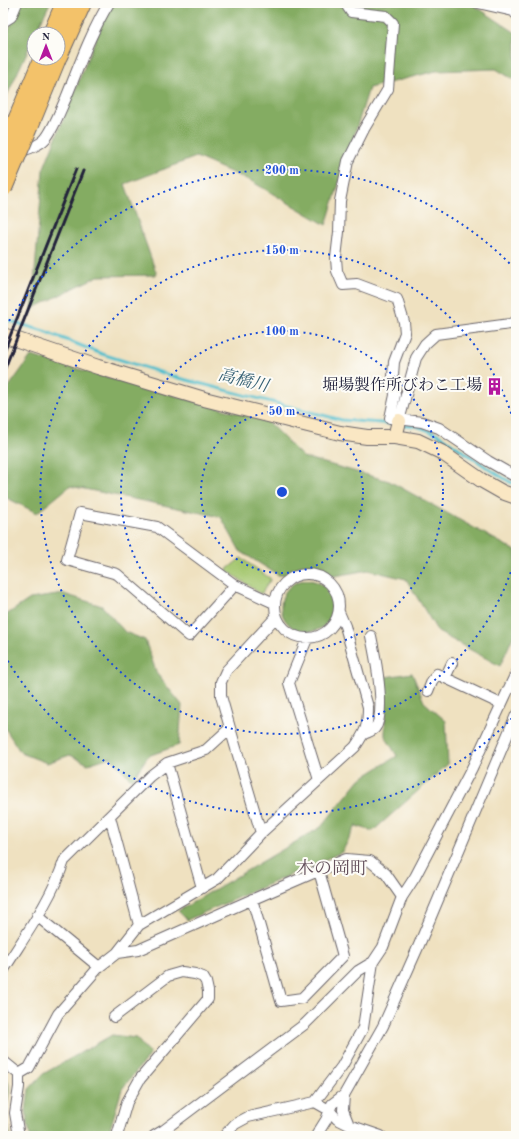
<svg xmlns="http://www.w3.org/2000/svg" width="519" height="1139" font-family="'Old Standard TT','Noto Serif JP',serif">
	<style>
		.green { fill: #a5c76f; stroke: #647455 }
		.forest { fill: #84ac62; stroke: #53674e }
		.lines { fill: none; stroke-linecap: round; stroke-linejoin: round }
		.stream { stroke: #53bfcd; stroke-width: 3 }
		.street-casing { stroke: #6a656a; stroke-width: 12 }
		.secondary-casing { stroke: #6a656a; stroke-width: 16 }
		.highway-casing { stroke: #6a656a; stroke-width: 20 }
		.street { stroke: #fff; stroke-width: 10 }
		.secondary { stroke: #fae7c3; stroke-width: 14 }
		.highway { stroke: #f3c26a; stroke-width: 18 }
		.rail { stroke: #22223b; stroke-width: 3 }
		.highway-bridge-casing { stroke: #6a656a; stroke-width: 20; stroke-linecap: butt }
		.highway-bridge { stroke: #f3c26a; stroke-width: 18 }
		.ring { fill: none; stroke: #1d4ed8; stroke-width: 2; stroke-dasharray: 2 4 }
		.labels { text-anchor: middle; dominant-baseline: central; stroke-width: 4; stroke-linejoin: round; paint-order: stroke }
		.poi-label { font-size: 16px; fill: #22223b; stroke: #fdfcf7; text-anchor: end }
		.water-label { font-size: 17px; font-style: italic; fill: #366175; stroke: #fdfcf7 }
		.quarter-label { font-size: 18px; fill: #65515d; stroke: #fdfcf7 }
		.centre { fill: #1d4ed8; stroke: #fdfcf7; stroke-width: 2 }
		.ring-label { font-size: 12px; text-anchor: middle; font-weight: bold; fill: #1d4ed8; stroke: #fdfcf7; stroke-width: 4; stroke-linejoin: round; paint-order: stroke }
	</style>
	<rect width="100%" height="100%" fill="#fdfcf7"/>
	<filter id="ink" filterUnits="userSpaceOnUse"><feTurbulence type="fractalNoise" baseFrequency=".025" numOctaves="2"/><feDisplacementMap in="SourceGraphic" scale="8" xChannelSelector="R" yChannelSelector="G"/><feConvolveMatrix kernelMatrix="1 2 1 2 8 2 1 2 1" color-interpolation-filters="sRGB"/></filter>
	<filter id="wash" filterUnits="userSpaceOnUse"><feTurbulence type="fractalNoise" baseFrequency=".012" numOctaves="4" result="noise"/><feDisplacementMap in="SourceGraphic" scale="16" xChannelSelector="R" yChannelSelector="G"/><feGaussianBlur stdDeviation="0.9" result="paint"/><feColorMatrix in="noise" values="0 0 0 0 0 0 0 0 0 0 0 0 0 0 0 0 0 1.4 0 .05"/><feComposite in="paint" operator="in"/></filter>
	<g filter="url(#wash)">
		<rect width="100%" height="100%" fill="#efe1c0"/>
		<!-- green -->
		<path class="green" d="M241,558L271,579L261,594L226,570Z"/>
		<!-- forest -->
		<path class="forest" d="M20,3H50L35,34H34V37L3,104V43Z
			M110,3H467L475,6L516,33V81L496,69L436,71L369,88L326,225L251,181L196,157L125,184L157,275L98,276L32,309L43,170Z
			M31,356L267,421L303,457L389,481L516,551V630L500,666L438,632L406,579L368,570L335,576L278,575L240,551L221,517L70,486L37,513L3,496V395Z
			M281 606a26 26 0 1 1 52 0a26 26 0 1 1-52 0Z
			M64,594L102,606L125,632L145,640L157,674L182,705L179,745L148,756L132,780L110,757L88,764L70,755L47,763L21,753L3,725V617L30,599Z
			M412,673L424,702L446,721L448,764L373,831L356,826L342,852L187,920L178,911L321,827L360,779L397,756L385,736V677Z
			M112,1035L136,1038L150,1054L122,1089L108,1136H30L26,1111L29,1089L43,1074Z
			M3,1072C14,1086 7,1099 6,1115C5,1121 9,1130 11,1136H3Z"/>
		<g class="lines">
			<!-- stream -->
			<path class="stream" d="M3,319L44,331L102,354L179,378L342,420L394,424
				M402,425L416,426L438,434L486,467L510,482L516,484"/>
		</g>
	</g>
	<g filter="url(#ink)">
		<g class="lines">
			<defs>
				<path id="street" d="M345,3L351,12L386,16L393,23L388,89L364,129L348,161L340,201L339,232L336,258L337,271L343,285L357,284L397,299L404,322L405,333L394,362L393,376L395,395L390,418L422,422L439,428L488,461L516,477
					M478,3L513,11L516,14
					M3,22L11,17L17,3
					M17,152C24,151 37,146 43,141C51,135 61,109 66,98C79,66 91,32 109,3
					M399,421L416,358L425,344L436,334L510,324L516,321
					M275 606a32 32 0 1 1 64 0a32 32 0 1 1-64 0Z
					M235,585L189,636L117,574L67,560L80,513L157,527L235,585L274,603
					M307,639L289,683L319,780
					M445,678L452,663
					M428,691L432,681L437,674L501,704
					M230,728L261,833
					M364,734C368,732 373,731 375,728C387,713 375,655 371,636
					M167,763L202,888
					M110,817L139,925
					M402,897L415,877L472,768L516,673
					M252,899L281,1001L302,998L343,956L319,871
					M37,916L99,967
					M117,953L138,950L244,903L346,859L370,861L386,874L402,897L383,947L373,962L358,971L305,1024L164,1130L154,1136
					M3,971C24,937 52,899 64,861L150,776L167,763L206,750L230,728L221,696V682L226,671L276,617
					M114,1017L168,976L182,972L195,974L203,977L206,982L208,991V999L140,1079L127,1102L117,1136
					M3,1061L19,1074
					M19,1074L29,1068L58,1014L99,967L117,953L139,925L217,879L261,833L355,747C366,731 368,726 368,707L345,626L339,612
					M19,1074V1087L15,1113L19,1136
					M344,1095L343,1110L349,1125
					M315,1102L329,1110L337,1119L349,1125L381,1136
					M224,1136L235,1124L248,1117L315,1102L342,1066L363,1028L373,962
					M316,1136L326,1120L332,1104L344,1095L383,1026L419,945L516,715"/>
				<path id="secondary" d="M3,335L98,367L204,399L340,433L367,437H395L418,441L441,452L481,480L502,492L516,497
					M395,437L399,421"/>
				<path id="highway" d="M52,34L65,3
					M58,56L82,3
					M18,118L43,58
					M30,124L57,58"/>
			</defs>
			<!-- street casing -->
			<use href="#street" class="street-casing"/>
			<!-- secondary casing -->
			<use href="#secondary" class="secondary-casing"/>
			<!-- highway casing -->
			<use href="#highway" class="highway-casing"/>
			<!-- street -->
			<use href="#street" class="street"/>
			<!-- secondary -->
			<use href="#secondary" class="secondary"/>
			<!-- highway -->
			<use href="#highway" class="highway"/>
			<!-- rail -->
			<path class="rail" d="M3,354L76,169
				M3,373L83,171"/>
			<defs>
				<path id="highway-bridge" d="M3,154L18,118
					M3,188L30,124"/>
			</defs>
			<!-- highway-bridge casing -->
			<use href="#highway-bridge" class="highway-bridge-casing"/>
			<!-- highway-bridge -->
			<use href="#highway-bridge" class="highway-bridge"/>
		</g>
	</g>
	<!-- distance rings -->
	<g class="ring">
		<circle cx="282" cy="492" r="81"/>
		<circle cx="282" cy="492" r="161"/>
		<path d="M516 555A242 242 0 1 1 516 429"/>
		<path d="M516 714A322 322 0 0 1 3 653M3 331A322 322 0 0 1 516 270"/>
	</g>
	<!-- icons -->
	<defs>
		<symbol id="building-bare" viewBox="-9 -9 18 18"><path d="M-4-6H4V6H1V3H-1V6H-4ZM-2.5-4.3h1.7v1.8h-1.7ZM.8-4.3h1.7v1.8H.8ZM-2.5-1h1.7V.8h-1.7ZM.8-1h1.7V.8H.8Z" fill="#b5179e" stroke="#fdfcf7" stroke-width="2.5" paint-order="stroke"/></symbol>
	</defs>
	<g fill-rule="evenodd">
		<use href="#building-bare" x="482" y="374" width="25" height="25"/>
	</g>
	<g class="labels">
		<!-- poi labels -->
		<g class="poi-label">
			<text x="482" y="386">堀場製作所びわこ工場</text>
		</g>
		<!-- water labels -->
		<g class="water-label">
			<text transform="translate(243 381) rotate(14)">高橋川</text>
		</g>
		<!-- quarter labels -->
		<g class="quarter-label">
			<text x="332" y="869">木の岡町</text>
		</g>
	</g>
	<circle cx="282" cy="492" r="6" class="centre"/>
	<g class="ring-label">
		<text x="282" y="174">200 m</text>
		<text x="282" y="254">150 m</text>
		<text x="282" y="335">100 m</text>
		<text x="282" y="415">50 m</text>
	</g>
	<!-- margin -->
	<rect width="519" height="1139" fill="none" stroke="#fdfcf7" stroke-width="16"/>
	<!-- north arrow -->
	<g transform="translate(46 46)"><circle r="19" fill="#fdfcf7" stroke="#a5a5ac"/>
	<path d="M0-3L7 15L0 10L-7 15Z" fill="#b5179e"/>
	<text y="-6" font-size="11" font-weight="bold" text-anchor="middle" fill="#22223b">N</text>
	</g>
</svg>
